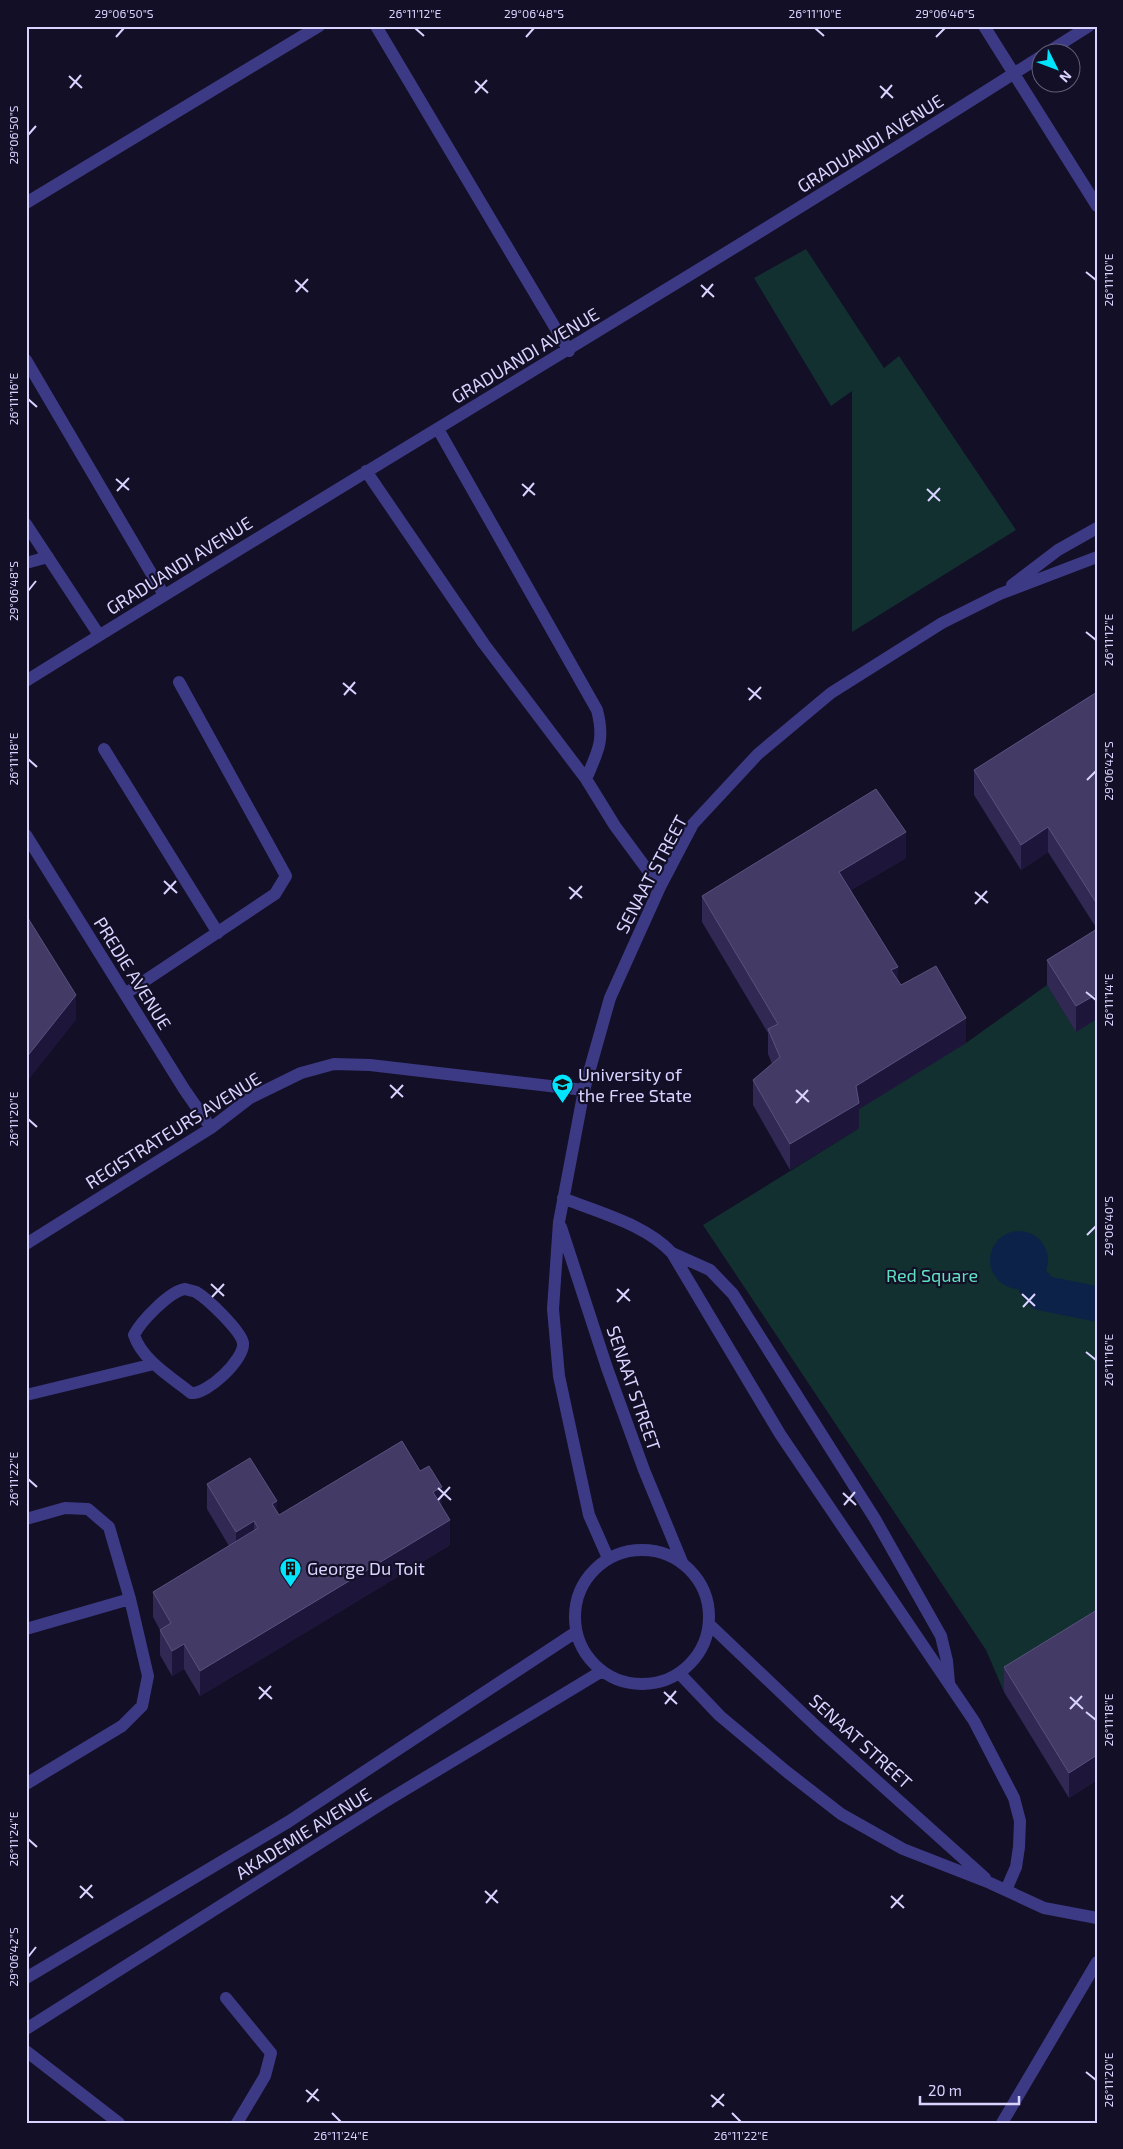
<svg xmlns="http://www.w3.org/2000/svg" width="1123" height="2149" font-family="'Exo 2',sans-serif">
	<style>
		.green { fill: #12302f }
		.water { fill: #0c2248 }
		.lines { fill: none; stroke-linecap: round; stroke-linejoin: round }
		.canal { stroke: #0c2248; stroke-width: 35 }
		.service { stroke: #3d3a85; stroke-width: 12 }
		.wall { fill: #312854 }
		.shaded-wall { fill: #1d163a }
		.building { fill: #433a66; stroke: #5a527e }
		.ticks { fill: none; stroke: #d9d4ff; stroke-width: 2 }
		.labels { text-anchor: middle; dominant-baseline: central; stroke-width: 4.5; stroke-linejoin: round; paint-order: stroke }
		.street-label { font-size: 18px; fill: #d9d4ff; stroke: #130f26 }
		.poi-label { font-size: 18px; fill: #d9d4ff; stroke: #130f26; text-anchor: start }
		.park-label { font-size: 18px; fill: #5fe0c0; stroke: #130f26 }
		.neatline { fill: none; stroke: #d9d4ff; stroke-width: 2 }
		.ticks-label { font-size: 12px; text-anchor: middle; fill: #d9d4ff }
	</style>
	<rect width="100%" height="100%" fill="#130f26"/>
	<!-- green -->
	<path class="green" d="M806,249L884,368L899,356L1016,530L852,632V391L831,406L754,278Z
		M1047,985L1076,1031L1097,1019V1635L1004,1692L986,1650L703,1225L858,1129L856,1111L966,1043Z"/>
	<!-- water -->
	<path class="water" d="M990 1260a29 29 0 1 1 58 0a29 29 0 1 1-58 0Z"/>
	<g class="lines">
		<!-- canal -->
		<path class="canal" d="M1035,1284L1042,1293L1097,1304"/>
		<!-- service -->
		<path class="service" d="M376,26L569,351
			M984,26L1097,206
			M1048,52L1089,26
			M26,203L319,26
			M26,360L164,595
			M438,429L597,710C605,740 598,751 586,779
			M366,471L484,644L586,779L615,826L660,887
			M26,524L99,635
			M26,563L48,557
			M1012,585L1058,550L1097,528
			M26,681C363,471 705,270 1040,57
			M104,749L218,933
			M26,835L184,1089L211,1128
			M125,994L275,894L286,876L179,682
			M563,1198C599,1213 645,1224 672,1253L780,1434L974,1721L1014,1798L1020,1821L1019,1847L1016,1867L1006,1890
			M561,1227L607,1368L644,1470L682,1562
			M26,1244L211,1128L250,1098L301,1073L334,1064L370,1065L584,1090
			M672,1253L710,1270L733,1294L875,1519L941,1636L947,1661L949,1683
			M185,1289C189,1290 193,1291 196,1292C208,1299 241,1331 243,1343C245,1359 207,1395 191,1393C171,1377 142,1360 134,1335C141,1321 170,1291 185,1289Z
			M26,1395L154,1364
			M26,1519L65,1508L88,1509L109,1527L130,1599L148,1676L142,1706L122,1726L26,1784
			M575 1617a67 67 0 1 1 134 0a67 67 0 1 1-134 0Z
			M608,1558L589,1515L559,1376L553,1309L559,1222L584,1090L610,998L660,887L693,824L758,754L831,693L942,623L1000,594L1097,557
			M709,1624L818,1728L985,1878
			M26,1629L130,1599
			M679,1673L720,1716L787,1772L841,1814L903,1849L990,1883L1044,1908L1097,1918
			M26,1978L288,1822L576,1632
			M226,1998L271,2053L265,2076L237,2123
			M26,2029L383,1803L602,1671
			M26,2051L119,2123
			M1002,2123L1097,1962"/>
	</g>
	<!-- wall -->
	<path class="wall" d="M1097,692V1019L1076,1032L1047,985V960L1097,929L1048,852L1021,870L974,795V770Z
		M906,858L851,890L901,985L966,1043L859,1109V1128L790,1170L753,1105V1080L772,1064L768,1054V1033L702,922V896Z
		M207,1484L277,1510L279,1515L442,1507L450,1545L200,1696L184,1669L172,1676L160,1655V1630L153,1617V1592L229,1546L207,1509Z
		M1097,1610V1780L1069,1798L1004,1692V1667Z"/>
	<!-- shaded-wall -->
	<path class="shaded-wall" d="M1048,827V852L1021,870V845Z
		M906,832V858L839,897V872Z
		M898,967V992L891,970Z
		M1097,994V1019L1076,1032V1006Z
		M76,995V1020L26,1083V1058Z
		M966,1018V1043L859,1109V1128L790,1170V1144L856,1086Z
		M442,1487V1512L433,1492Z
		M277,1501V1527L272,1504Z
		M450,1520V1545L200,1696V1671Z
		M254,1521V1546L236,1557V1532Z
		M184,1644V1669L172,1676V1651Z
		M1097,1755V1780L1069,1798V1773Z"/>
	<!-- building -->
	<path class="building" d="M1097,692V904L1048,827L1021,845L974,770Z
		M876,789L906,832L839,872L898,967L891,970L901,985L936,966L966,1018L856,1086L859,1103L790,1144L753,1080L780,1057L768,1029L778,1024L702,896Z
		M26,915L76,995L26,1058Z
		M1097,929V994L1076,1006L1047,960Z
		M402,1441L420,1471L429,1466L442,1487L433,1492L450,1520L200,1671L184,1644L172,1651L160,1630L171,1623L153,1592L258,1528L254,1521L236,1532L207,1484L250,1458L277,1501L272,1504L279,1515Z
		M1097,1610V1755L1069,1773L1004,1667Z"/>
	<!-- ticks -->
	<path class="ticks" d="M415,28L424,36M815,28L824,36M116,37L124,28M526,37L534,28M936,37L945,28M69,76L82,88M475,81L488,93M880,86L893,98M70,88L81,75M475,93L487,80M881,98L892,85M28,135L36,126M1086,272L1096,280M295,280L308,292M701,285L714,297M296,292L308,279M702,297L713,284M28,399L37,407M116,479L129,490M522,484L535,495M927,489L940,501M117,491L129,478M523,496L534,483M928,501L940,488M28,591L36,581M1086,632L1096,640M343,683L356,694M748,688L761,699M344,695L355,682M749,700L761,687M28,759L37,767M1087,780L1096,771M164,881L177,893M569,887L582,898M975,892L988,903M164,894L176,881M570,899L582,886M975,904L987,891M1086,992L1096,1000M390,1085L403,1097M796,1090L809,1102M391,1098L403,1085M796,1103L808,1090M28,1119L37,1127M1087,1235L1096,1226M211,1284L224,1296M617,1289L630,1301M1022,1294L1035,1306M212,1297L224,1284M617,1302L629,1289M1023,1307L1035,1294M1086,1352L1096,1360M28,1479L37,1487M438,1488L451,1500M843,1493L856,1505M438,1500L450,1487M844,1505L855,1492M259,1687L272,1699M664,1692L677,1704M1070,1697L1083,1709M259,1699L271,1686M665,1704L676,1691M1070,1709L1082,1696M1086,1712L1096,1720M28,1839L37,1847M80,1886L93,1898M485,1891L498,1903M891,1896L904,1908M80,1898L92,1885M486,1903L497,1890M891,1908L903,1895M28,1957L36,1947M1086,2072L1096,2080M306,2090L319,2101M711,2095L724,2106M307,2102L318,2089M712,2107L724,2094M332,2113L341,2122M732,2113L741,2122"/>
	<!-- icons -->
	<defs>
		<symbol id="university-pin" viewBox="-11 -11 22 30"><path d="M0 17L-7.5 6A9.5 9.5 0 1 1 7.5 6Z" fill="#00e5ff" stroke="#130f26"/><path d="M0-5L7-2L0 1L-7-2ZM-4 1L0 2.5L4 1V4Q0 6-4 4Z" fill="#111"/></symbol>
		<symbol id="building-pin" viewBox="-11 -11 22 30"><path d="M0 17L-7.5 6A9.5 9.5 0 1 1 7.5 6Z" fill="#00e5ff" stroke="#130f26"/><path d="M-4-6H4V6H1V3H-1V6H-4ZM-2.5-4.3h1.7v1.8h-1.7ZM.8-4.3h1.7v1.8H.8ZM-2.5-1h1.7V.8h-1.7ZM.8-1h1.7V.8H.8Z" fill="#111"/></symbol>
	</defs>
	<g fill-rule="evenodd">
		<use href="#university-pin" x="550" y="1072" width="25" height="34"/>
		<use href="#building-pin" x="278" y="1556" width="25" height="34"/>
	</g>
	<g class="labels">
		<!-- street labels -->
		<g class="street-label">
			<text transform="translate(870 143) rotate(-32)">GRADUANDI AVENUE</text>
			<text transform="translate(525 355) rotate(-31)">GRADUANDI AVENUE</text>
			<text transform="translate(179 565) rotate(-32)">GRADUANDI AVENUE</text>
			<text transform="translate(651 874) rotate(-62)">SENAAT STREET</text>
			<text transform="translate(133 973) rotate(58)">PREDIE AVENUE</text>
			<text transform="translate(173 1130) rotate(-32)">REGISTRATEURS AVENUE</text>
			<text transform="translate(634 1388) rotate(71)">SENAAT STREET</text>
			<text transform="translate(861 1741) rotate(42)">SENAAT STREET</text>
			<text transform="translate(303 1833) rotate(-32)">AKADEMIE AVENUE</text>
		</g>
		<!-- poi labels -->
		<g class="poi-label">
			<text x="578" y="1074">University of<tspan x="578" dy="21">the Free State</tspan></text>
			<text x="307" y="1568">George Du Toit</text>
		</g>
		<!-- park labels -->
		<g class="park-label">
			<text x="932" y="1275">Red Square</text>
		</g>
	</g>
	<!-- border -->
	<rect width="1123" height="2149" fill="none" stroke="#130f26" stroke-width="55"/>
	<!-- north arrow -->
	<g transform="translate(1056 68) rotate(132)"><circle r="24" fill="#130f26" stroke="#625e7d"/>
	<path d="M0-4L9 19L0 12L-9 19Z" fill="#00e5ff"/>
	<text y="-8" font-size="14" font-weight="bold" text-anchor="middle" fill="#d9d4ff">N</text>
	</g>
	<!-- scale -->
	<path d="M920 2096v8h99v-8" fill="none" stroke="#d9d4ff" stroke-width="2.5"/>
	<text x="928" y="2096" font-size="15" fill="#d9d4ff" stroke="#130f26" stroke-width="4" paint-order="stroke">20 m</text>
	<rect x="28" y="28" width="1068" height="2094" class="neatline"/>
	<g class="ticks-label">
		<text x="124" y="18">29°06'50"S</text>
		<text x="415" y="18">26°11'12"E</text>
		<text x="534" y="18">29°06'48"S</text>
		<text x="815" y="18">26°11'10"E</text>
		<text x="945" y="18">29°06'46"S</text>
		<text transform="translate(14 135) rotate(-90)" y="4">29°06'50"S</text>
		<text transform="translate(1109 280) rotate(-90)" y="4">26°11'10"E</text>
		<text transform="translate(14 399) rotate(-90)" y="4">26°11'16"E</text>
		<text transform="translate(14 591) rotate(-90)" y="4">29°06'48"S</text>
		<text transform="translate(1109 640) rotate(-90)" y="4">26°11'12"E</text>
		<text transform="translate(14 759) rotate(-90)" y="4">26°11'18"E</text>
		<text transform="translate(1109 771) rotate(-90)" y="4">29°06'42"S</text>
		<text transform="translate(1109 1000) rotate(-90)" y="4">26°11'14"E</text>
		<text transform="translate(14 1119) rotate(-90)" y="4">26°11'20"E</text>
		<text transform="translate(1109 1226) rotate(-90)" y="4">29°06'40"S</text>
		<text transform="translate(1109 1360) rotate(-90)" y="4">26°11'16"E</text>
		<text transform="translate(14 1479) rotate(-90)" y="4">26°11'22"E</text>
		<text transform="translate(1109 1720) rotate(-90)" y="4">26°11'18"E</text>
		<text transform="translate(14 1839) rotate(-90)" y="4">26°11'24"E</text>
		<text transform="translate(14 1957) rotate(-90)" y="4">29°06'42"S</text>
		<text transform="translate(1109 2080) rotate(-90)" y="4">26°11'20"E</text>
		<text x="341" y="2140">26°11'24"E</text>
		<text x="741" y="2140">26°11'22"E</text>
	</g>
</svg>
